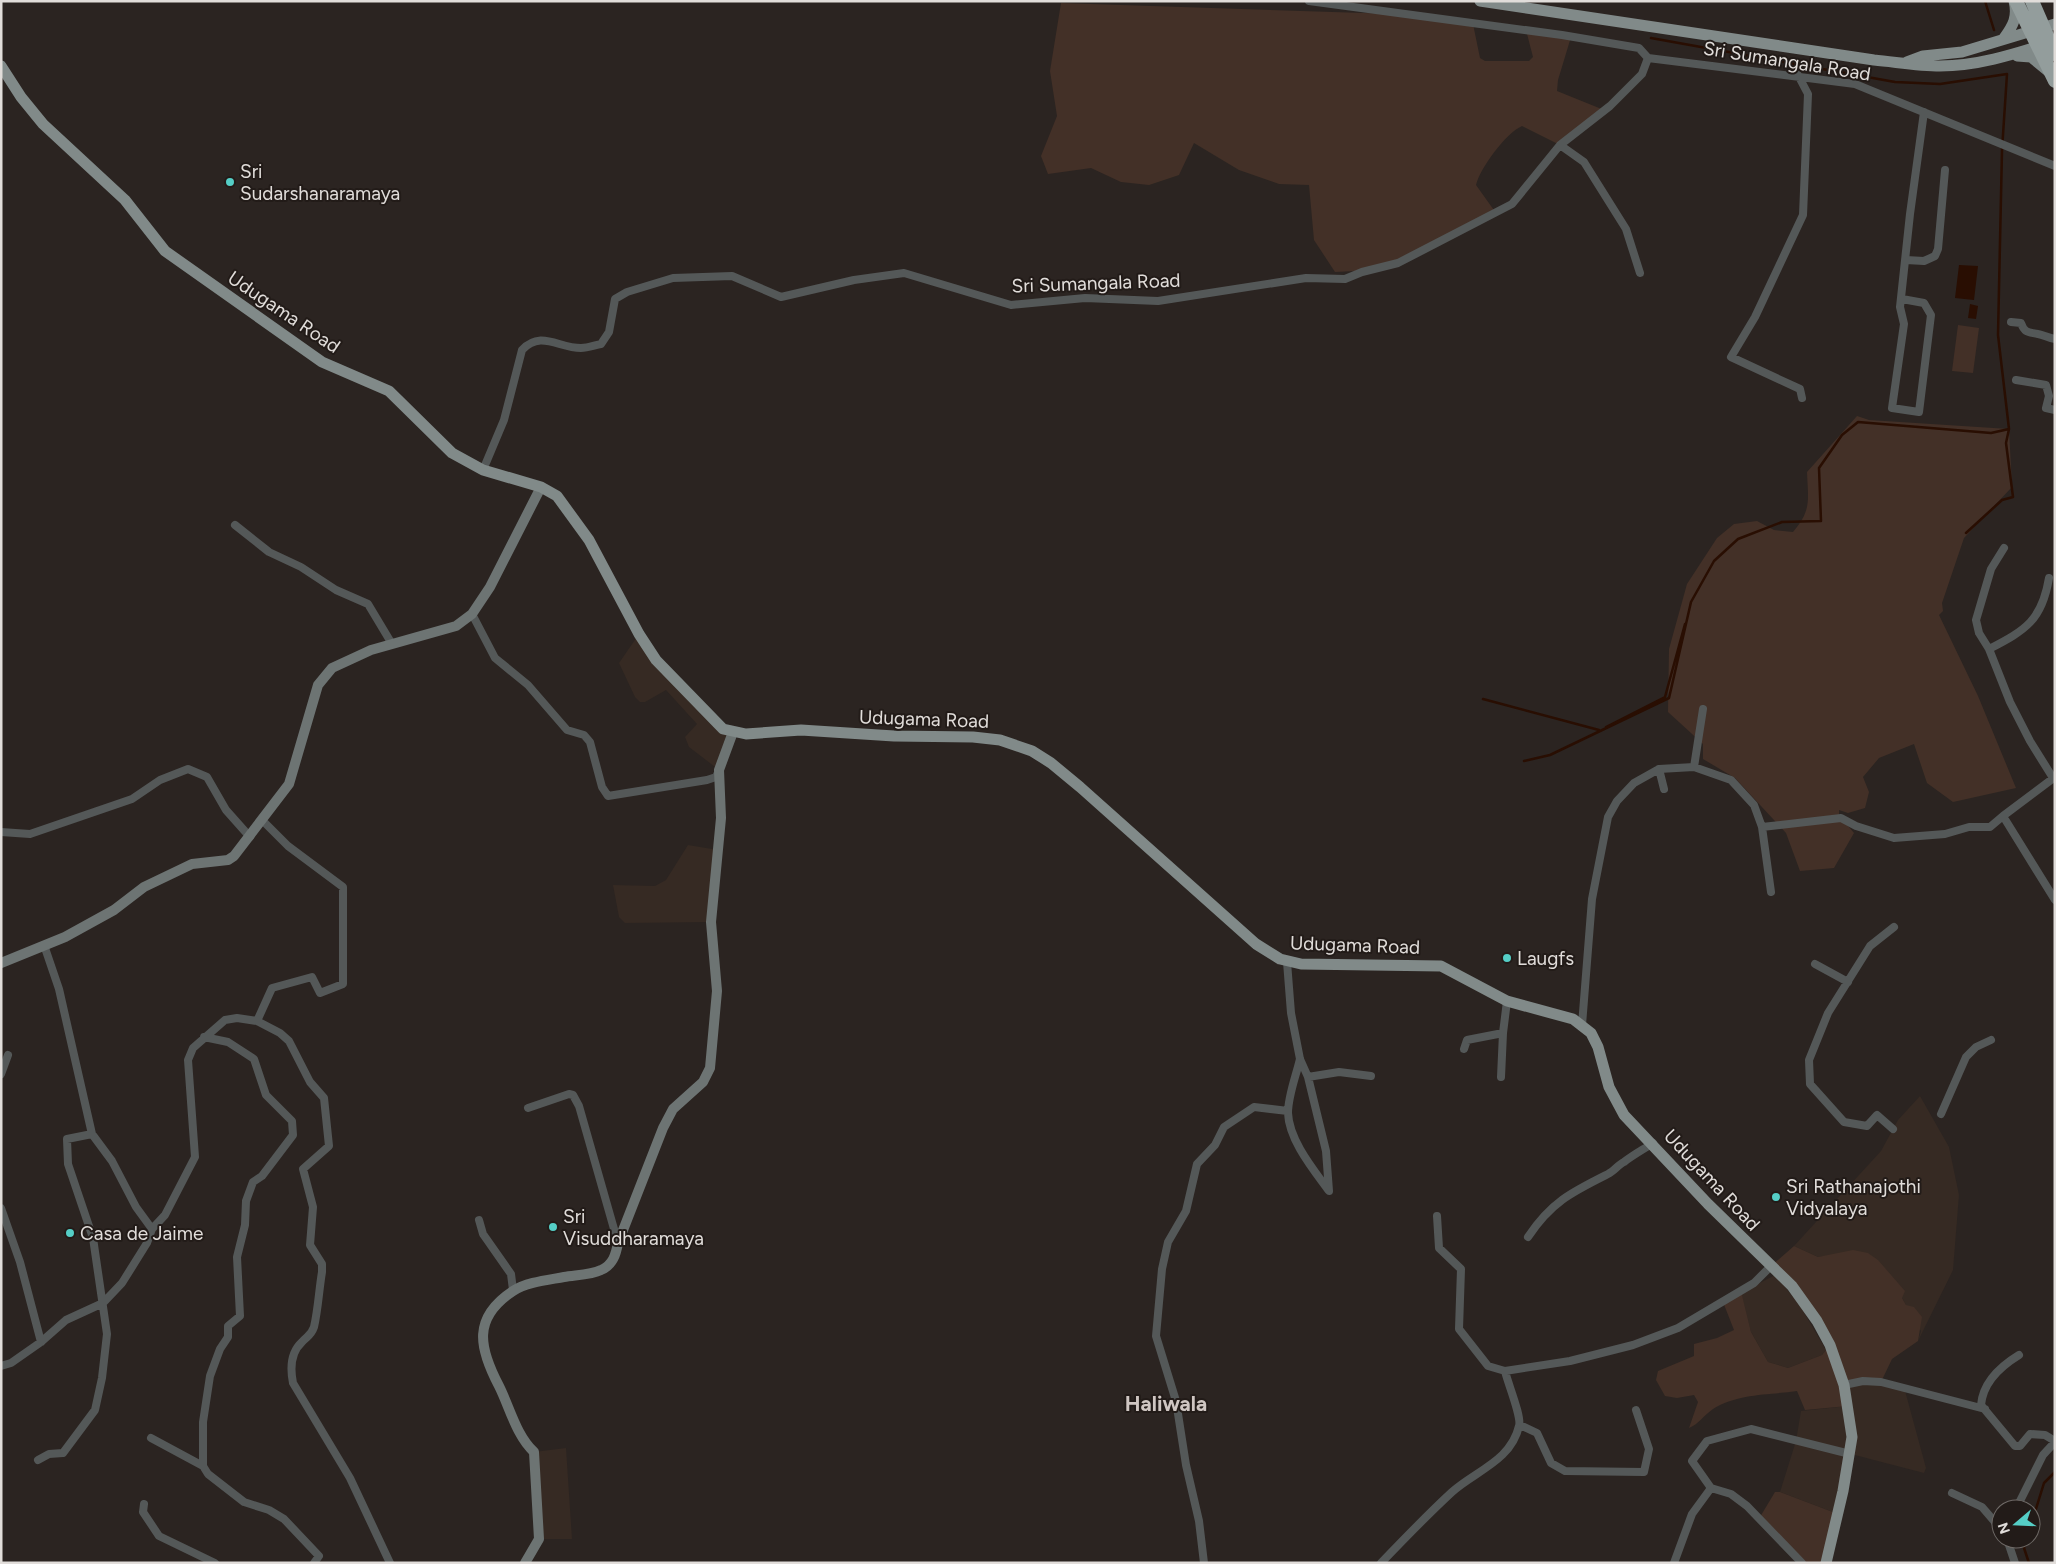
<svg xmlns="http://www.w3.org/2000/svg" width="2056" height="1564" font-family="Figtree,sans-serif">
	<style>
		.built { fill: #362a23 }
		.green { fill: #433027 }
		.water { fill: #290e02 }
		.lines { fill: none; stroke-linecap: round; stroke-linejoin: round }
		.stream { stroke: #290e02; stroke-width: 2.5 }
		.street { stroke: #545858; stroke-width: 8 }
		.secondary { stroke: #6d7473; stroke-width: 10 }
		.primary { stroke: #818a89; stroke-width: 11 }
		.highway { stroke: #939d9c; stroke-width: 14 }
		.poi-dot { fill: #55cec6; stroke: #221b18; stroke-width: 2 }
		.labels { text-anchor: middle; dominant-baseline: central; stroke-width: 4; stroke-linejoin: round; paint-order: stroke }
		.street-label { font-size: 19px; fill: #e1ddda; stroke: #221b18 }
		.poi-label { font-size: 19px; fill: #e1ddda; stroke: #221b18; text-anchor: start }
		.quarter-label { font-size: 21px; font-weight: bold; fill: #cfc6c2; stroke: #221b18 }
	</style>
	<rect width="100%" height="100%" fill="#2b2421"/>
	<!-- built -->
	<path class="built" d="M639,634L656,660L733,732L719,770L689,747L685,737L697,724L666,690L645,702H640L635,697L619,663Z
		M688,845L718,850L711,922L625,923L619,917L613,885L655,886L666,880Z
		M1920,1096L1949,1147L1959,1195L1953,1270L1918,1341L1921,1331L1902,1298L1834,1255L1818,1257L1794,1246L1881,1151L1898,1120Z
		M1775,1275L1799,1304L1826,1350L1822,1355L1788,1368L1768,1362L1751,1332L1741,1293Z
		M1863,1381L1904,1387L1926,1468L1924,1473L1851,1454L1838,1514L1780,1492L1796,1441L1801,1411L1848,1406L1844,1385Z
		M566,1448L572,1539H539L534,1452Z"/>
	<!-- green -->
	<path class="green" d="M1061,3L1395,14L1473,24L1480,58L1485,61H1529L1533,57L1526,30L1571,37L1558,80L1557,91L1604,110L1560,145L1522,126C1506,133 1480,168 1476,185L1496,213L1375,270L1335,272L1314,240L1309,185L1279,184L1239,170L1194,143L1179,175L1149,185L1121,182L1091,168L1048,174L1041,156L1057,116L1050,71Z
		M1958,325L1979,328L1973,373L1952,371Z
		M1857,416L1869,420L2009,429L2012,487L1964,538L1942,603L1943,611L1939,615L1978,696L2016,788L1953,802L1927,783L1914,744L1879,758L1863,777L1869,792L1865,808L1848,813L1839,810V815L1854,833L1834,868L1800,871L1786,833L1735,778L1703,759V744L1668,712L1669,649L1687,584L1717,538L1734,524L1757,521L1774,530L1793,532C1812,510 1808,499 1807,472Z
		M1794,1246L1818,1257L1853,1250L1868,1253L1878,1260L1905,1291L1902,1298L1906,1305L1914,1307L1922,1317L1918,1341L1892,1359L1881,1382L1844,1385L1848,1406L1805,1410L1797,1391C1770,1395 1738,1393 1713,1409C1704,1415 1699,1424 1689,1428L1698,1402L1694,1395L1677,1398L1665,1396L1656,1380L1658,1371L1694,1356V1344L1717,1338L1734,1330L1723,1302L1741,1291L1751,1332L1768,1362L1788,1368L1822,1355L1830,1345L1771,1266Z
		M1775,1492H1780L1838,1514L1826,1563H1802L1760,1517Z"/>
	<!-- water -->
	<path class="water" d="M1959,265L1978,266L1974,300L1955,298Z
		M1970,304L1978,306L1976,319L1968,318Z"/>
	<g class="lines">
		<!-- stream -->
		<path class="stream" d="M1985,1L1994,30
			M1651,38L1895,82L1940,84L2007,74L2002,150L1998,335L2009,429L2006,443L2013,497L2002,500L1966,533
			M1483,699L1599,730
			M1606,727L1665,697L1685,624
			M1524,761L1550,755L1669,698L1691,602L1714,561L1738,539L1782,522L1821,521L1819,468L1842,435L1858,422L1991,433L2009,429
			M2031,1525L2044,1483L2055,1472
			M2027,1539L2024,1548L2029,1563"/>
		<!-- street -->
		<path class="street" d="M1309,1L1562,35L1639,48L1648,58L1855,84L2055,166
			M1798,75L1808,94L1803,215L1755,317L1731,357L1800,389L1802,398
			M1560,145L1584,162L1626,229L1640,273
			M1906,260L1924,261L1935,256L1938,249L1945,170
			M1902,299L1924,303L1931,315L1919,412L1892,408L1904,324L1900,307L1910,214L1924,112
			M2011,322L2021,323C2025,334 2029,332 2038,334C2044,335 2048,338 2055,339
			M2016,380L2046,385L2049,396L2046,408L2055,410
			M483,470L504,420L522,350C541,330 558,348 581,348C588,348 595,345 601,344L609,332L615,299L627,292L673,278L732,276L781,297L854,280L904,273L1011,305L1085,298L1158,301L1306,278L1345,279L1362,272L1398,263L1512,204L1560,145L1610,106L1642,74L1648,58
			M235,525L269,552L301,567L336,590L368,604L392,644
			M2004,548L1991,569L1976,620L1979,633L1989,649L2010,702L2030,741L2053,778
			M472,614L495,658L528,685L567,730L584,735L590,742L602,787L608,796L707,780L716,777L719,770
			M1989,649C2026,630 2042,620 2049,578
			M1694,767L1703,709
			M1659,769L1664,789
			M2055,777L2003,816L2055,900
			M1762,827L1841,818L1856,826L1894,838L1945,834L1969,827H1990L2003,816
			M1,832L30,834L132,799L160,780L188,769L207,777L226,810L250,837
			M44,945L59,989L92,1134L112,1161L136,1207L152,1229
			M1287,962L1291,1013L1300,1059L1308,1077L1326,1151L1329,1191C1313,1169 1289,1140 1288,1113C1288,1096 1296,1076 1300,1059
			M1815,964L1848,982
			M257,1021L272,988L312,977L320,993L343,984V887L288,846L262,820
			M1582,1025L1592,899L1608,817L1617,801L1634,783L1659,769L1694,767L1731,780L1754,805L1762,827L1771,892
			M204,1037L228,1042L254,1059L266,1095L292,1121L293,1135L262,1176L253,1182L246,1201L245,1225L237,1257L240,1316L228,1326V1337L220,1349L210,1376L203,1422V1466L208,1474L244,1502L269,1510L284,1519L319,1556L314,1563
			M1464,1049L1467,1040L1503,1033L1507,1001
			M1,1074L8,1055
			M1308,1077L1339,1072L1371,1076
			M1501,1077L1503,1033
			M528,1108L569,1094L573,1095L579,1106L618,1243
			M1941,1114L1966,1057L1976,1047L1991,1040
			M1893,1129L1877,1115L1867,1126L1844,1122L1810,1084L1809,1060L1828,1013L1870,946L1894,927
			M1,1208L20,1262L41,1342
			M1437,1216L1439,1248L1461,1269L1459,1329L1488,1366L1505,1371L1570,1361L1633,1345L1678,1328L1754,1283L1771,1266
			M479,1220L483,1234L511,1274L513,1290
			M1528,1237C1551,1202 1572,1192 1608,1174C1614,1171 1618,1165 1624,1162C1633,1155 1644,1149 1653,1143
			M2019,1355C2001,1366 1983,1382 1981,1405L2015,1446H2020L2030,1434L2045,1435L2055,1441
			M1,1366L11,1363L41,1342L66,1320L103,1303L122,1283L147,1243L152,1229L165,1215L195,1157L188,1060L193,1048L225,1020L237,1018L257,1021L280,1033L289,1041L310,1082L324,1098L329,1146L303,1169L313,1207L310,1245L322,1264V1272C319,1290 318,1310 314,1327C311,1336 307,1336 302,1342C290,1353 290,1368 293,1383L350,1478L390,1563
			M1844,1385L1863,1381L1881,1382L1985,1409
			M1520,1425L1537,1433L1551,1463L1565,1471L1644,1472L1649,1449L1636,1410
			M151,1438L203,1466
			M38,1460L49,1454L63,1453L95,1410L102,1378L107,1334L93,1238L68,1164L67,1139L92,1134
			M1711,1488L1731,1494L1747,1506L1802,1563
			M1952,1493L1982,1507L2001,1529
			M144,1504L143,1512L159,1536L215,1563
			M2016,1509L2043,1455L2055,1442
			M2007,1539L2015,1563
			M1204,1563L1199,1521L1186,1465L1176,1401L1156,1336L1162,1269L1168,1242L1186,1211L1197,1164L1215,1145L1224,1127L1254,1107L1288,1111
			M1381,1563C1404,1539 1427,1515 1452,1492C1475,1471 1511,1461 1519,1426C1522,1417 1508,1384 1505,1371
			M1674,1563L1692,1514L1711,1488L1692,1461L1707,1441L1751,1429L1850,1454"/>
		<!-- secondary -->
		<path class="secondary" d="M1,963L65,937L114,910L144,887L192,864L228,860L234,856L289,784L318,685L332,668L371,650L456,626L472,614L490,587L541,487
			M525,1563L539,1539L534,1452C516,1435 510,1408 499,1386C479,1348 472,1318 513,1291C527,1282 548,1280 564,1277C575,1275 591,1275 601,1270C613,1265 616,1254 618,1243L663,1128L673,1109L703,1082L710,1068L717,991L711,922L721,818L719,770L733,732"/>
		<!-- primary -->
		<path class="primary" d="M1480,1L1874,60C1896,62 1918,66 1940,66C1976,66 2012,55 2046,44
			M2004,38C2013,26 2018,17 2014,1
			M2017,56L2031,57L2048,71
			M1907,62L1923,56L1962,52L2055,24
			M1,66L21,97L43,124L125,200L165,251L322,362L389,391L452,453L483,470L541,487L557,496L589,540L639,634L656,660L723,729L746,734L801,730L894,736L973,737L1000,740L1032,751L1051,763L1080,787L1256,944L1280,959L1301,964L1441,966L1507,1001L1573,1019L1591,1033L1598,1047L1609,1087L1624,1115L1708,1204L1792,1286L1817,1321L1830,1345L1844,1385L1852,1437L1843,1491L1826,1563"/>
		<!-- highway -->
		<path class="highway" d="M2016,1L2055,81
			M2032,1L2055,54"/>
	</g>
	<!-- markers -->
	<g class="poi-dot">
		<circle cx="230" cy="182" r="5"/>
		<circle cx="1507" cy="958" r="5"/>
		<circle cx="1776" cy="1197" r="5"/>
		<circle cx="553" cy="1227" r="5"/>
		<circle cx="70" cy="1233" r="5"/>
	</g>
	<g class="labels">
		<!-- street labels -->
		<g class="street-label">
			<text transform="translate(1787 61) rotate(9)">Sri Sumangala Road</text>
			<text transform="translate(1096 283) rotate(-2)">Sri Sumangala Road</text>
			<text transform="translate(284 312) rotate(34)">Udugama Road</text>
			<text transform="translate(924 719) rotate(2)">Udugama Road</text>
			<text transform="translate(1355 945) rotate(2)">Udugama Road</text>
			<text transform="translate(1712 1180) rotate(47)">Udugama Road</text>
		</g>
		<!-- poi labels -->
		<g class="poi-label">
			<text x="240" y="171">Sri<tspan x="240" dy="22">Sudarshanaramaya</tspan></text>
			<text x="1517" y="958">Laugfs</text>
			<text x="1786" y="1186">Sri Rathanajothi<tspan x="1786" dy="22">Vidyalaya</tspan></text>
			<text x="563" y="1216">Sri<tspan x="563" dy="22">Visuddharamaya</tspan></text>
			<text x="80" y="1233">Casa de Jaime</text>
		</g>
		<!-- quarter labels -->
		<g class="quarter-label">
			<text x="1166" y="1403">Haliwala</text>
		</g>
	</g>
	<!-- border -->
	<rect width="2056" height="1564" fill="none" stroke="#e1ddda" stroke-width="5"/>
	<!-- north arrow -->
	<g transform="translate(2016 1524) rotate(251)"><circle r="24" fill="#221b18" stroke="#6e6966"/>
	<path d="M0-4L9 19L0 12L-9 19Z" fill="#55cec6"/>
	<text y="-8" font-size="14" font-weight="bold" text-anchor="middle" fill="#e1ddda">N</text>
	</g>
</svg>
